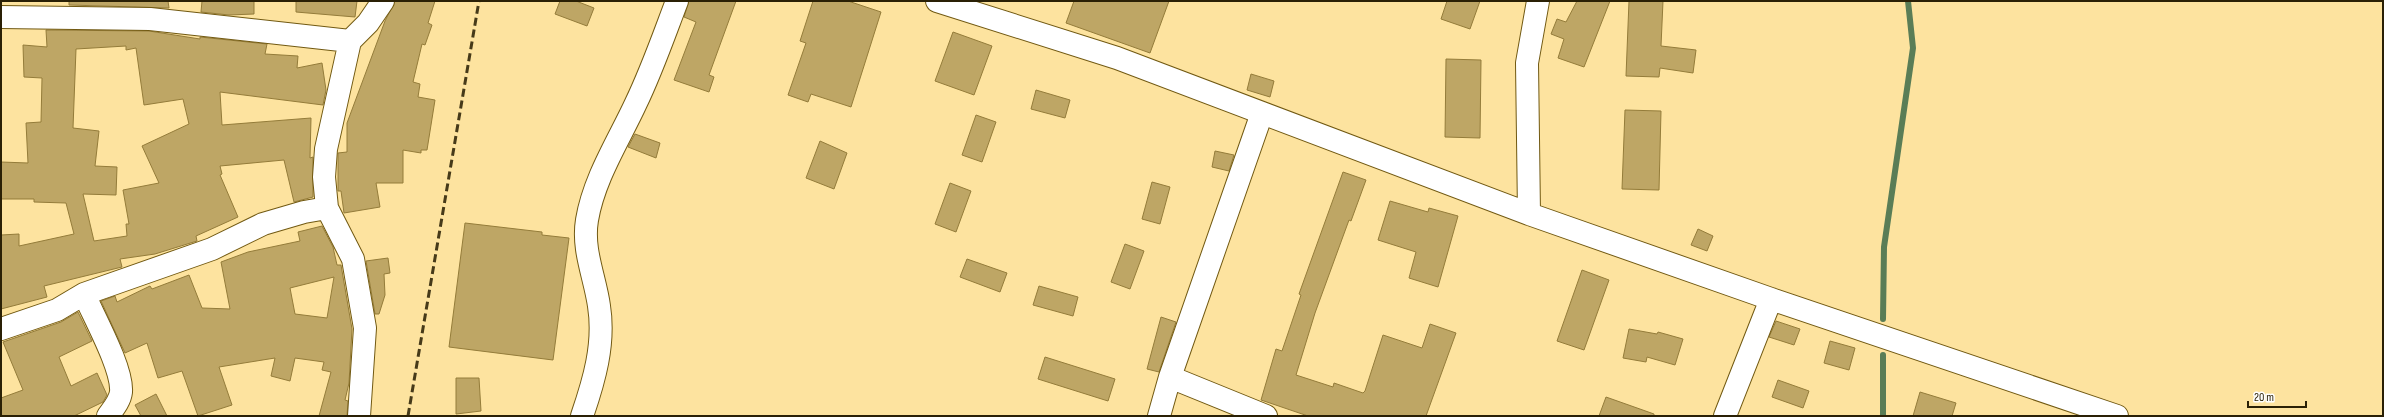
<svg xmlns="http://www.w3.org/2000/svg" width="2384" height="417" font-family="'Sofia Sans Condensed',sans-serif">
	<style>
		.lines { fill: none; stroke-linecap: round; stroke-linejoin: round }
		.stream { stroke: #5a7d56; stroke-width: 6 }
		.building { fill: #bea665; stroke: #947c3a; fill-rule: evenodd }
		.minor-casing { stroke: #715912; stroke-width: 24 }
		.minor { stroke: #fff; stroke-width: 22 }
		.rail { stroke: #463a19; stroke-width: 3; stroke-dasharray: 8 4; stroke-linecap: butt }
	</style>
	<rect width="100%" height="100%" fill="#fde39f"/>
	<g class="lines">
		<!-- stream -->
		<path class="stream" d="M1883,319L1884,247L1913,48L1908,1
			M1883,416V355"/>
	</g>
	<!-- building -->
	<path class="building" d="M69,1H168L169,8L69,5Z
		M202,1H254V14L229,15L201,12Z
		M296,1H357L355,17L296,12Z
		M395,1H435L428,23L432,25L425,45L422,44L413,82L420,84L418,97L435,100L427,150H421V153L403,150V183H376L380,207L344,213L341,191H338V153L347,152V123L385,21Z
		M560,1H576L594,8L587,26L555,14Z
		M689,1H736L709,75L714,77L709,92L674,80L696,22L684,17Z
		M813,1H848L881,12L851,107L811,94L808,102L788,95L806,43L800,41Z
		M1074,1H1169L1150,53L1066,23Z
		M1447,1H1480L1470,29L1441,19Z
		M1577,1H1610L1584,67L1558,58L1564,39L1551,34L1557,19L1566,22Z
		M1629,1H1663L1661,46L1696,50L1693,73L1660,68L1659,77L1626,76Z
		M46,30L149,31L200,39V37L267,44L265,54L298,56L297,68L322,63L326,90L323,105L220,92L222,125L311,118L310,158L313,157V197L294,202L284,160L220,166L222,174L220,175L238,217L196,236L197,241L155,254L120,259L122,267L44,286L47,297L1,309V235L19,234V246L74,234L66,203L34,202V199H1V162L28,163L26,123L41,122L42,78L24,77L23,45L47,47ZM126,46V50L136,48L144,105L183,99L189,124L142,146L159,183L123,190L129,224H126L127,236L94,241L83,194L116,195L117,167L95,166L99,131L73,128L76,49Z
		M953,32L992,46L974,95L935,81Z
		M1446,59L1481,60L1480,138L1445,137Z
		M1251,74L1274,81L1270,97L1247,90Z
		M1036,90L1070,100L1065,118L1031,109Z
		M1625,110L1661,111L1659,190L1622,189Z
		M976,115L996,122L982,162L962,155Z
		M635,134L660,143L656,158L628,147Z
		M820,141L847,153L834,189L806,178Z
		M1215,151L1234,155L1229,171L1212,167Z
		M1343,172L1366,180L1351,221L1349,220L1315,313L1296,375L1333,387L1334,383L1363,393L1365,391L1383,335L1422,348L1430,324L1456,333L1426,416H1308L1261,400L1276,349L1282,351L1301,295L1299,294Z
		M1152,182L1170,187L1160,224L1142,219Z
		M950,183L971,191L956,232L935,224Z
		M1390,201L1428,212L1429,208L1458,216L1438,287L1409,278L1416,252L1378,240Z
		M465,223L542,232V235L569,238L553,360L449,347Z
		M322,226L333,247L337,265H341L352,329L349,383L345,400L348,401L347,416H319L331,372L322,370L324,362L295,358L290,381L271,376L275,358L219,367L232,405L198,416L182,371L158,378L147,343L125,353L101,301L115,296L117,302L150,286L152,289L189,275L202,308L230,309L221,262L248,252L300,241L298,232ZM334,277L327,318L295,314L290,288Z
		M1698,229L1713,236L1707,251L1691,245Z
		M1125,244L1144,251L1130,289L1111,282Z
		M388,258L390,273L384,274L385,295L379,314H375L366,261Z
		M967,259L1007,273L1000,292L960,277Z
		M1582,270L1609,280L1584,350L1557,341Z
		M1039,286L1078,297L1073,316L1033,305Z
		M78,312L92,341L59,357L71,386L97,373L107,395L103,402L74,416H1V398L23,390L3,342L61,322Z
		M1161,317L1176,322L1159,372L1147,369Z
		M1776,321L1800,329L1794,345L1769,337Z
		M1629,329L1657,334L1658,332L1683,339L1675,365L1647,357L1646,362L1623,358Z
		M1830,341L1855,348L1849,370L1824,363Z
		M1045,357L1115,379L1108,401L1038,379Z
		M456,378H479L481,411L456,414Z
		M1778,380L1809,391L1803,408L1772,397Z
		M1920,392L1956,403L1952,416H1913Z
		M156,394L167,416H141L135,405Z
		M1606,397L1654,414V416H1599Z"/>
	<g class="lines">
		<defs>
			<path id="minor" d="M937,1L1117,58L1529,214L1771,299L2117,416
				M1,17L150,19L350,41
				M1529,214L1527,63L1538,1
				M84,294C94,317 123,369 121,392C120,401 113,409 108,416
				M1,329L57,310L84,294L212,249L263,224L304,212L327,208
				M1170,377L1266,416
				M359,416L365,328L353,259L327,208L324,177L326,149L350,41L368,23L383,1
				M582,416C594,381 605,344 599,306C595,277 582,250 587,220C594,178 619,140 636,103C652,70 664,35 677,1
				M1159,416L1170,377L1262,113
				M1725,416L1771,299"/>
		</defs>
		<!-- minor casing -->
		<use href="#minor" class="minor-casing"/>
		<!-- minor -->
		<use href="#minor" class="minor"/>
		<!-- rail -->
		<path class="rail" d="M408,416L479,1"/>
	</g>
	<!-- border -->
	<rect width="2384" height="417" fill="none" stroke="#2a2005" stroke-width="4"/>
	<!-- scale -->
	<path d="M2248 401v6h58v-6" fill="none" stroke="#2a2005" stroke-width="2"/>
	<text x="2254" y="401" font-size="12" fill="#2a2005" stroke="#ffffff" stroke-width="3" paint-order="stroke">20 m</text>
</svg>
